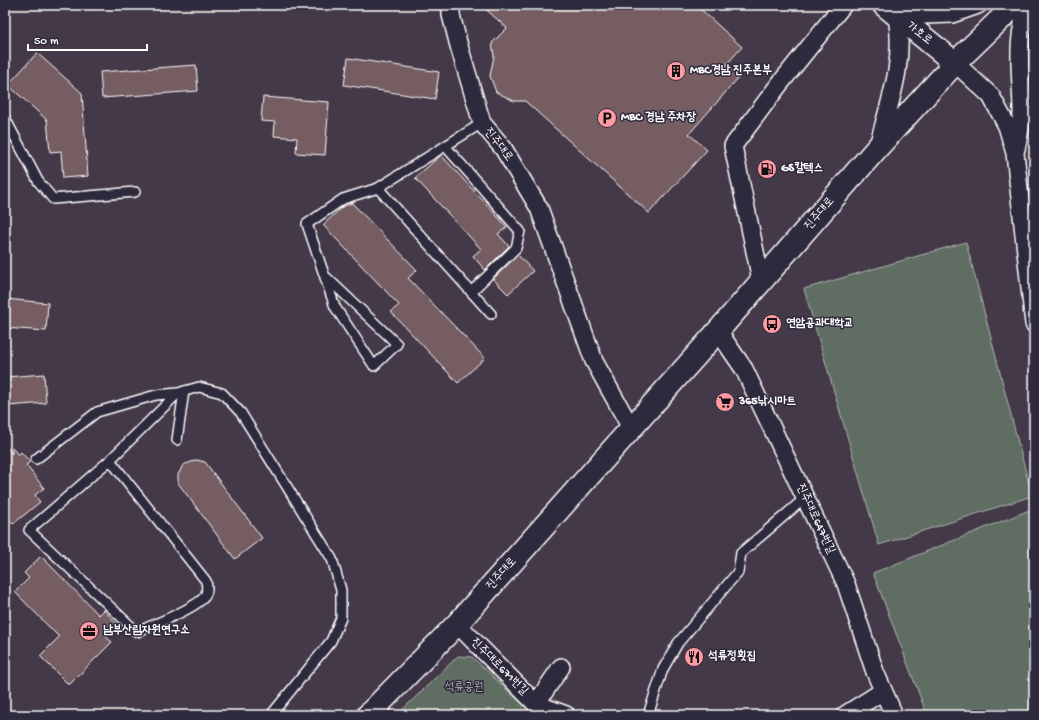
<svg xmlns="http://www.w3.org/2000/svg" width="1039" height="720" font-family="'Gochi Hand','Poor Story',sans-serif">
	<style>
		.green { fill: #5f6d62; stroke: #afb6b0 }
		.building { fill: #745d62; stroke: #fff }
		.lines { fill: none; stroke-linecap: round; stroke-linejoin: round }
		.lane-casing { stroke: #fff; stroke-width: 12 }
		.street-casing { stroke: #fff; stroke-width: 20 }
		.secondary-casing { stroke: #fff; stroke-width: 25 }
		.lane { stroke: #2f2a3d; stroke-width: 9 }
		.street { stroke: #2f2a3d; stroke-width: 17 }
		.secondary { stroke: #2f2a3d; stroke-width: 22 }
		.labels { text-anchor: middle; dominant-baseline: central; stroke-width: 3; stroke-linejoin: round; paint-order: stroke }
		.street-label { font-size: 12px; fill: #fff; stroke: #2f2a3d }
		.poi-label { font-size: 12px; font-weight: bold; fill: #fff; stroke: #2f2a3d; text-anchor: start }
		.park-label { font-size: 12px; fill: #afb6b0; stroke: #2f2a3d }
	</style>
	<rect width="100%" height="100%" fill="#443948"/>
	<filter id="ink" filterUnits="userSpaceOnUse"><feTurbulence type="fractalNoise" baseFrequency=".025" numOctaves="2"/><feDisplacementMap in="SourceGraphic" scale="8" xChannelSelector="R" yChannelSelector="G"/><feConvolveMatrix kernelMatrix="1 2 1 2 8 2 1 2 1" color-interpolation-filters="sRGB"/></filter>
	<g filter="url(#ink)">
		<!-- green -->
		<path class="green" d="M966,242L1032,496L879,545L804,289Z
			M1032,509L1034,517V715H927L873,573Z
			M458,656L472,657L534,715H397Z"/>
		<!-- building -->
		<path class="building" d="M481,5H696L742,47L726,65L739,77L689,134L707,150L649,213L525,101H514L496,92L490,76L494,56L492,43L507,28Z
			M37,53L82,93L88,176L63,178L61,151L50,152L47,120L8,85Z
			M348,58L439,72L435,99L344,85Z
			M196,65L198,91L102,98L100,72Z
			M263,97L329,102L325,155L296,153L297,138L274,136L275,122L261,121Z
			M441,155L507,227L498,234L509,246L485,270L473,256L481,249L415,178Z
			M352,203L417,270L408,278L485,358L458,383L391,312L399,305L323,225L342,207Z
			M518,255L533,271L508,294L493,279Z
			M5,299L48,303L46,331L5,328Z
			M44,374L46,403L8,406L6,377Z
			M5,444L12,454V447L18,455L21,452L30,462L26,465L44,488L35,495L40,502L13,524L5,514Z
			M197,460L205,462L262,538L235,559L178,483V475L183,465Z
			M41,556L99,615L104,610L118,625L106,637L112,642L69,685L40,656L59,637L15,592L29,578L24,573Z"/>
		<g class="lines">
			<defs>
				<path id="lane" d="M5,118L38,181L53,199L135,192
					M482,123L378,188L491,314
					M446,147L520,231L516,248L471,292
					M325,276L397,344L374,366L335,307L307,224L343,199L378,188
					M177,440L184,391
					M36,459L97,412L156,395L178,393
					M110,460L206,581C207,587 208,591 205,596C197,608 152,625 137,632L29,530L110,460L178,393L199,387L222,393L241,413L332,559L341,590V618L331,641L271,715
					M648,715L663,669L678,643L738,572L741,553L805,498"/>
				<path id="street" d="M451,5V15L459,46L482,123L503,148L539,208L594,361L631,428
					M955,63L991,96L1007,126L1015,153L1034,324
					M878,146C890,101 905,63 897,16L952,14L978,5
					M1016,149C1018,137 1022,124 1022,112C1022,77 1014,39 1029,5
					M761,280L733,146L778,86L843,5
					M718,331L744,369L846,584L875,672L894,715
					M457,624L536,704L566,715
					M536,704L561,667
					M845,715L883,691"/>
				<path id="secondary" d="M884,5L955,63
					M368,715L457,624L718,331L878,147L955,63L1015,5"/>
			</defs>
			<!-- lane casing -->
			<use href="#lane" class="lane-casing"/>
			<!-- street casing -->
			<use href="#street" class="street-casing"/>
			<!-- secondary casing -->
			<use href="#secondary" class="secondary-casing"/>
			<!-- lane -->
			<use href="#lane" class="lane"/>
			<!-- street -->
			<use href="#street" class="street"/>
			<!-- secondary -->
			<use href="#secondary" class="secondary"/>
		</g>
	</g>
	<!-- icons -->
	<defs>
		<symbol id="building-disc" viewBox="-11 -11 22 22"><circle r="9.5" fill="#ff9aa2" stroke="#2f2a3d"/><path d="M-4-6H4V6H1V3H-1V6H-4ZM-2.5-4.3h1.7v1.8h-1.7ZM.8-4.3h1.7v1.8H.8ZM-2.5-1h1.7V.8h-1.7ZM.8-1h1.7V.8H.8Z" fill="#111"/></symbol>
		<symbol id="parking-disc" viewBox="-11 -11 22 22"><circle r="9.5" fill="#ff9aa2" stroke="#2f2a3d"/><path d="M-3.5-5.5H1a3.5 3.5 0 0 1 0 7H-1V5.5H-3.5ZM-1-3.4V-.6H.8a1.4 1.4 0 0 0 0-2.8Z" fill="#111"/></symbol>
		<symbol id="fuel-disc" viewBox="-11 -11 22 22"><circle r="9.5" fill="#ff9aa2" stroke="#2f2a3d"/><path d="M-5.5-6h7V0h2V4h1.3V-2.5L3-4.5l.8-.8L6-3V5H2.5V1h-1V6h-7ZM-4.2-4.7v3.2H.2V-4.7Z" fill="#111"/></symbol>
		<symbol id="bus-disc" viewBox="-11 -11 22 22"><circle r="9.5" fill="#ff9aa2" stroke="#2f2a3d"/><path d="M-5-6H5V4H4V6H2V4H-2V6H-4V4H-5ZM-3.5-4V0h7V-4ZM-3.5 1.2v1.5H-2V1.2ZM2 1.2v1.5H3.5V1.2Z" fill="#111"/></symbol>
		<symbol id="supermarket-disc" viewBox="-11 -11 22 22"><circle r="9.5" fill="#ff9aa2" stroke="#2f2a3d"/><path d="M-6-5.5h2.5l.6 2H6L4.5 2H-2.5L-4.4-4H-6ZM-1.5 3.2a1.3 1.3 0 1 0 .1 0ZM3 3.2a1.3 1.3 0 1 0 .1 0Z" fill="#111"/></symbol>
		<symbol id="office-disc" viewBox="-11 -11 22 22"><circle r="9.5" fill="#ff9aa2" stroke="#2f2a3d"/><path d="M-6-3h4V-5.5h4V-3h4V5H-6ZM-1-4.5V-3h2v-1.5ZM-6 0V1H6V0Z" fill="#111"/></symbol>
		<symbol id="restaurant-disc" viewBox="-11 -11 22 22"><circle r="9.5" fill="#ff9aa2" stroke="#2f2a3d"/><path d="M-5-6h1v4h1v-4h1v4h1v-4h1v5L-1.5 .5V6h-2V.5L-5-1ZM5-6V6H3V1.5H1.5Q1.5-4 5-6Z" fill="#111"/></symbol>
	</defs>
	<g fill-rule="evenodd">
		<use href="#building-disc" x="665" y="60" width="22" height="22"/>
		<use href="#parking-disc" x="596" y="107" width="22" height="22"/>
		<use href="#fuel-disc" x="756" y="158" width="22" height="22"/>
		<use href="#bus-disc" x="761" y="313" width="22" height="22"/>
		<use href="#supermarket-disc" x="714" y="391" width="22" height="22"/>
		<use href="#office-disc" x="78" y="620" width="22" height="22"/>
		<use href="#restaurant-disc" x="683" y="646" width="22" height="22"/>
	</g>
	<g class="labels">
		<!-- street labels -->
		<g class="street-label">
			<text transform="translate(919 34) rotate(38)">가호로</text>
			<text transform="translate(498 145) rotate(53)">진주대로</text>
			<text transform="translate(820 214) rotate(-49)">진주대로</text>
			<text transform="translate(815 519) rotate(65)">진주대로647번길</text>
			<text transform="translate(502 574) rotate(-48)">진주대로</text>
			<text transform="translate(499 667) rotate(45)">진주대로671번길</text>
		</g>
		<!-- poi labels -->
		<g class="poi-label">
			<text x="690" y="71">MBC경남 진주본부</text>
			<text x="621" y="118">MBC 경남 주차장</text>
			<text x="781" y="169">GS칼텍스</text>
			<text x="786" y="324">연암공과대학교</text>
			<text x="739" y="402">365낚시마트</text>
			<text x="103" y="631">남부산림자원연구소</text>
			<text x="708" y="657">석류정횟집</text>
		</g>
		<!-- park labels -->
		<g class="park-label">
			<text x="464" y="688">석류공원</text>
		</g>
	</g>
	<!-- margin -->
	<rect width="1039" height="720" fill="none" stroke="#2f2a3d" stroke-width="20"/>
	<rect x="10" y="10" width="1019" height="700" fill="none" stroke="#fff" stroke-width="1.5" filter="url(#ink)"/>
	<!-- scale -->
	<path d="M28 44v6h119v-6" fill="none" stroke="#ffffff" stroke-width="2"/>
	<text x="34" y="44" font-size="12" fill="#ffffff" stroke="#2f2a3d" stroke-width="3" paint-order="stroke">50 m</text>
</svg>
